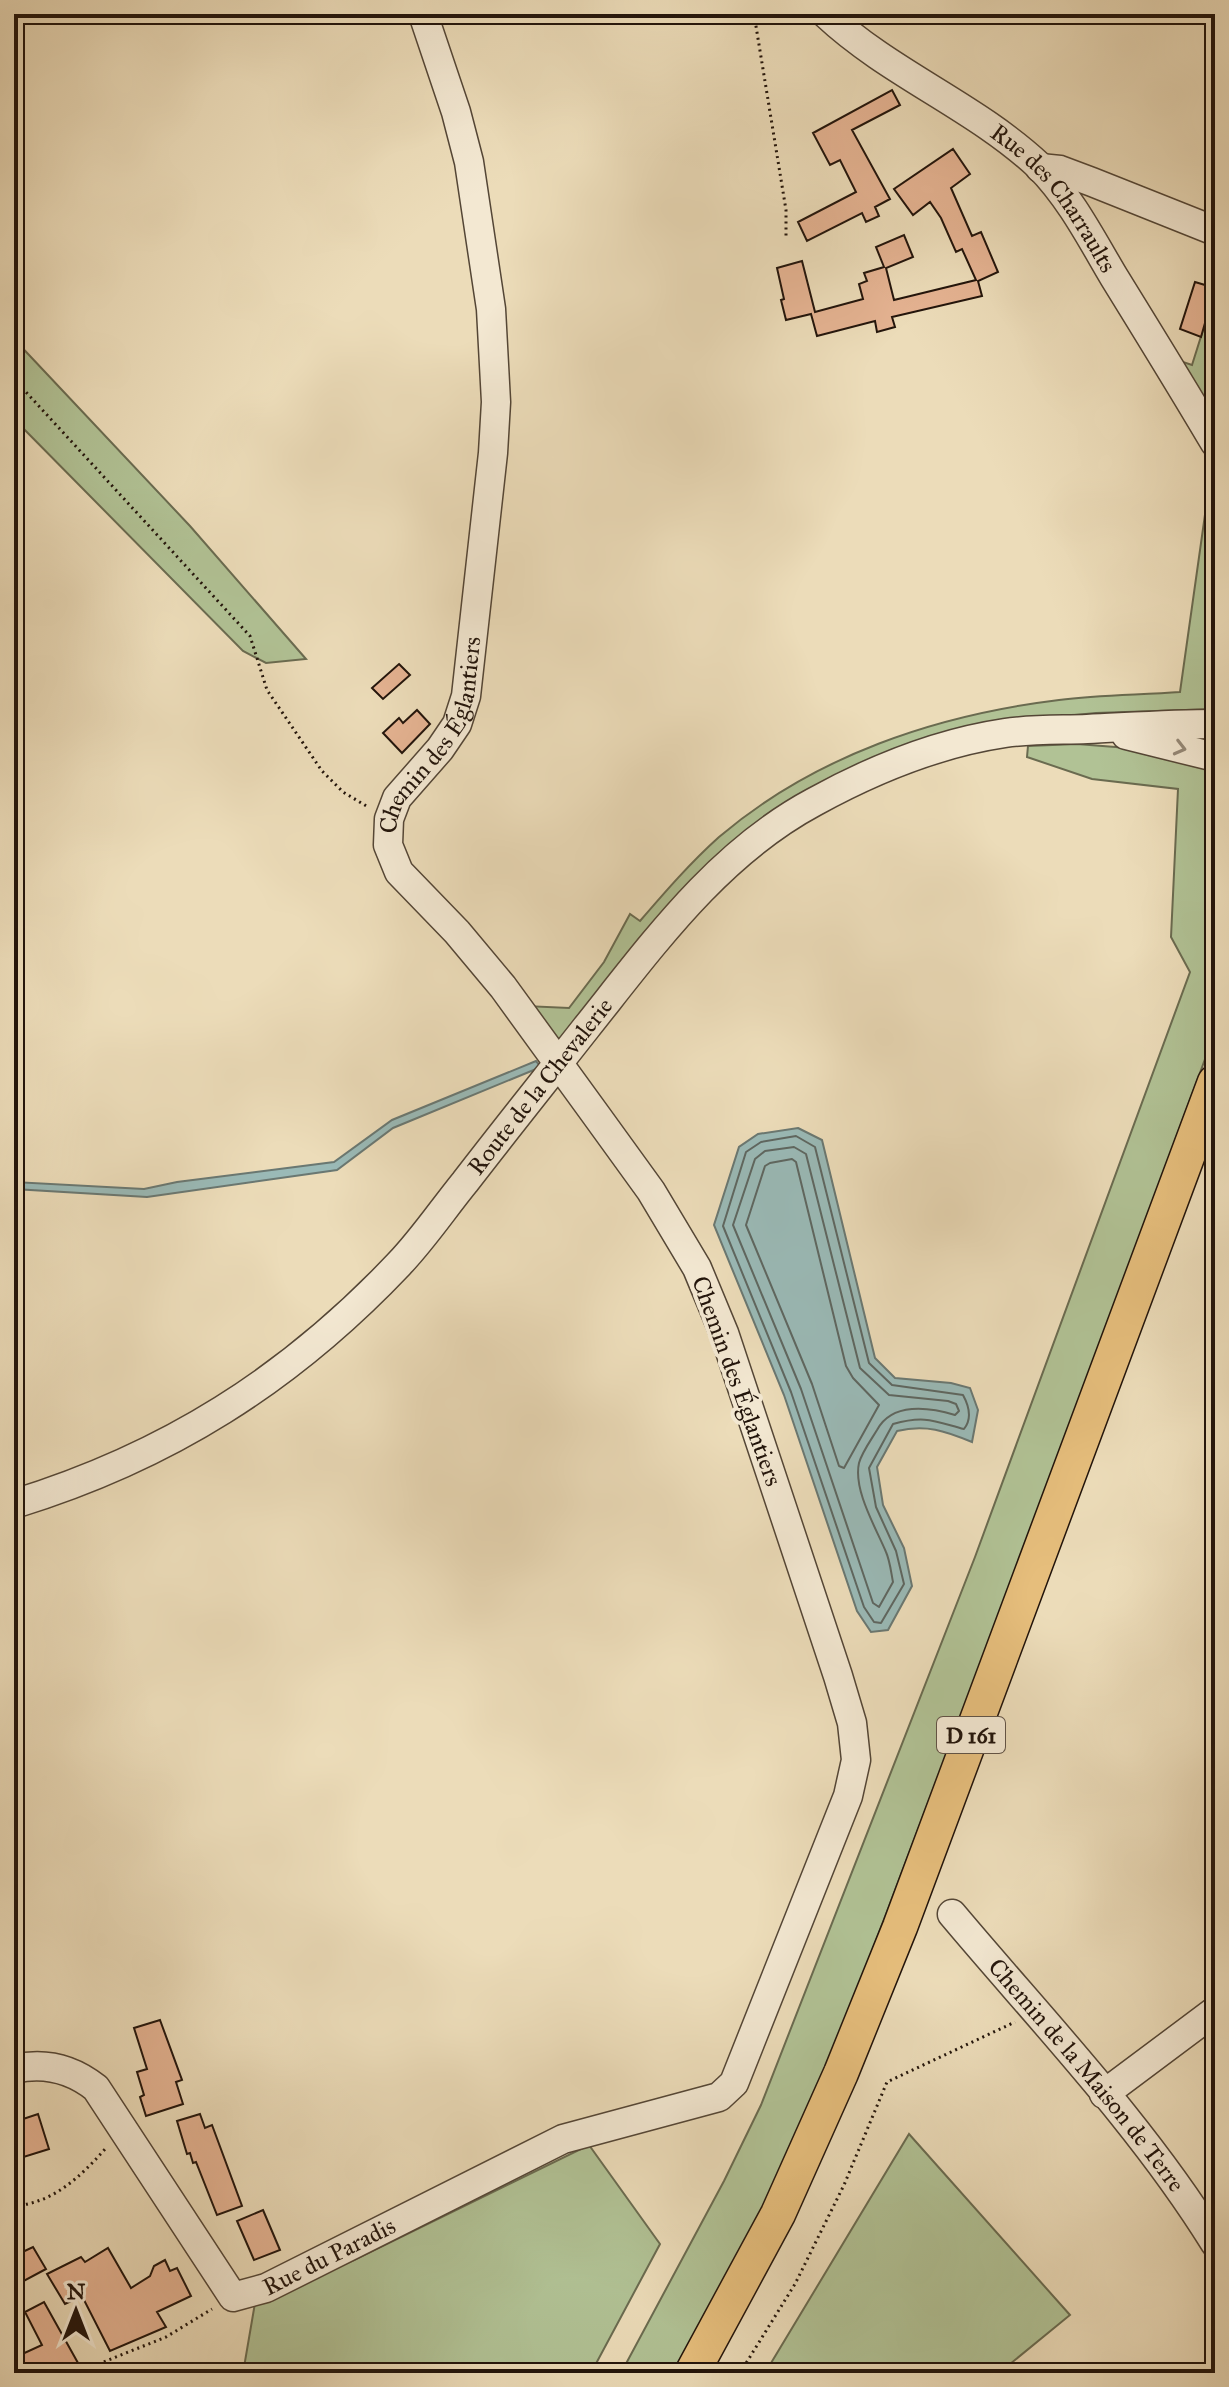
<svg xmlns="http://www.w3.org/2000/svg" width="1229" height="2387" font-family="'IM FELL Great Primer',serif">
	<style>
		.green { fill: #b1c295; stroke: #6a6b50; stroke-width: 2 }
		.water { fill: #9abab7; stroke: #6a7872; stroke-width: 2 }
		.lines { fill: none; stroke-linecap: round; stroke-linejoin: round }
		.shore { stroke: #5e6761; stroke-width: 2 }
		.building { fill: #e5b392; stroke: #22140b; stroke-width: 2 }
		.minor-casing { stroke: #544636; stroke-width: 31 }
		.major-casing { stroke: #22140b; stroke-width: 37 }
		.path { stroke: #22140b; stroke-width: 3; stroke-dasharray: 2 4; stroke-linecap: butt }
		.minor { stroke: #f3e8d2; stroke-width: 28 }
		.major { stroke: #e6be7c; stroke-width: 34 }
		.oneway { stroke: #958978 }
		.labels { text-anchor: middle; dominant-baseline: central; stroke-width: 8; stroke-linejoin: round; paint-order: stroke }
		.shield { fill: #f3e8d2; stroke: #615447; stroke-width: 2 }
		.shield-label { font-size: 22px; font-weight: bold; fill: #22140b }
		.street-label { font-size: 24px; fill: #22140b; stroke: #f3e8d2 }
	</style>
	<rect width="100%" height="100%" fill="#ecdcb9"/>
	<filter id="stains"><feTurbulence type="fractalNoise" baseFrequency=".0025" numOctaves="4"/><feColorMatrix values="0 0 0 0 .2 0 0 0 0 .09 0 0 0 0 .02 0 0 0 .5 -.17"/></filter>
	<radialGradient id="worn" r=".72"><stop offset=".6" stop-color="#630" stop-opacity="0"/><stop offset="1" stop-color="#630" stop-opacity=".3"/></radialGradient>
	<!-- green -->
	<path class="green" d="M1215,292V421L1177,360L1192,365Z
		M14,339L190,526L306,659L266,663L243,651L14,419Z
		M1212,465L1215,473V709L1096,713L1022,720L824,783L560,1040L548,1036L526,1006L569,1008L604,962L630,914L640,921C665,892 690,863 719,837C814,756 936,715 1059,700C1099,695 1140,695 1180,692Z
		M1077,744L1128,748L1215,769V1032L1040,1507L841,2033L775,2183L740,2252L673,2373H621L724,2181L761,2105L975,1557L1190,972L1171,937L1178,789L1092,779L1027,757L1028,746Z
		M909,2134L1070,2315L999,2373H765Z
		M589,2145L660,2244L591,2373H243L255,2303L354,2260Z"/>
	<!-- water -->
	<path class="water" d="M536,1061L541,1067L393,1128L337,1170L147,1197L14,1189V1182L144,1189L177,1182L334,1162L392,1120Z
		M798,1128L822,1140L875,1358L895,1378L951,1383L970,1388L978,1410L972,1442C945,1431 926,1424 897,1431L877,1467L883,1505L904,1548L912,1586L888,1630L871,1632L857,1611L784,1395L714,1225L739,1147L758,1134Z"/>
	<g class="lines">
		<!-- shore -->
		<path class="shore" d="M796,1136L815,1147L869,1363L892,1385L963,1395C969,1406 972,1419 964,1429C934,1421 925,1415 893,1424L869,1468L876,1507L896,1551L904,1584L881,1623L874,1622L864,1607L791,1392L723,1226L746,1152L761,1142Z
			M794,1147L806,1154L860,1368L889,1395L948,1401L956,1404L959,1411L955,1415C929,1407 892,1402 877,1430C871,1440 862,1452 859,1463C853,1490 876,1528 886,1552C890,1561 891,1572 893,1582L879,1607L873,1603L801,1389L733,1225L755,1159L765,1151Z
			M792,1159L796,1162L846,1366L853,1378L879,1405L844,1468L839,1466L812,1384L746,1225L765,1166L770,1163Z"/>
	</g>
	<!-- building -->
	<path class="building" d="M892,90L900,105L852,130L890,199L875,207L879,216L866,222L862,213L807,241L798,222L856,192L840,160L830,165L813,133Z
		M953,149L970,174L951,188L972,236L981,232L998,272L978,281L982,296L892,317L895,327L877,332L875,321L817,336L811,314L786,320L781,300L784,299L777,268L802,261L815,312L863,299L859,284L867,281L864,273L884,267L876,247L904,235L913,257L886,268L894,300L976,280L962,249L956,252L941,218L930,202L913,215L894,189Z
		M1195,282L1215,288L1201,337L1180,329Z
		M399,664L410,675L383,699L372,688Z
		M417,710L430,724L402,753L383,733L399,718L403,723Z
		M160,2020L182,2080L176,2082L183,2104L146,2116L140,2097L144,2095L137,2072L147,2069L134,2028Z
		M38,2114L49,2149L14,2160V2122Z
		M200,2114L205,2128L212,2125L242,2206L217,2215L196,2162L193,2163L190,2153L187,2154L177,2121Z
		M263,2210L280,2250L254,2260L237,2221Z
		M33,2247L46,2269L20,2283L14,2274V2256Z
		M108,2248L131,2288L150,2276L154,2266L165,2260L170,2271L177,2268L191,2296L157,2312L166,2327L110,2351L82,2296L65,2304L47,2274L81,2257L85,2262Z
		M44,2302L78,2363L55,2371L51,2364L29,2373L20,2355L42,2345L25,2312Z"/>
	<g class="lines">
		<defs>
			<g id="minor">
				<path id="s1" d="M826,14C890,74 975,106 1039,166C1070,197 1092,240 1114,277C1148,332 1182,387 1215,443"/>
				<path d="M1040,168L1060,170L1092,182L1215,231"/>
				<path d="M1126,735L1215,757"/>
				<path id="s2" d="M14,1504C167,1457 289,1380 399,1264C423,1239 443,1209 465,1182C505,1130 546,1079 586,1028C653,944 717,854 814,802C872,770 938,743 1005,733C1032,729 1059,730 1087,729C1130,727 1172,724 1215,724"/>
				<path id="s3" d="M952,1914C1041,2020 1142,2125 1215,2243"/>
				<path id="s4" d="M14,2069C44,2062 72,2069 96,2088L233,2297L266,2288L563,2139L719,2097L734,2083L848,1796L856,1760L852,1723L838,1676L724,1333L697,1268L651,1191L596,1115L503,987L457,932L399,872L388,845L389,819L397,798L440,749L457,724L466,696L493,453L496,402L491,309L469,162L456,112L423,14"/>
				<path d="M1104,2094L1215,2011"/>
			</g>
			<path id="major" d="M692,2373L778,2214L841,2073L900,1927L1215,1082"/>
		</defs>
		<!-- minor casing -->
		<use href="#minor" class="minor-casing"/>
		<!-- major casing -->
		<use href="#major" class="major-casing"/>
		<!-- path -->
		<path class="path" d="M754,14L786,210V237
			M14,379L250,636L267,690L322,771L343,792L368,807
			M14,2206C54,2203 81,2176 106,2148
			M76,2373L166,2337L212,2309
			M740,2373L795,2284L844,2185L887,2082L1015,2022"/>
		<!-- minor -->
		<use href="#minor" class="minor"/>
		<!-- major -->
		<use href="#major" class="major"/>
	</g>
	<!-- one-way arrows -->
	<defs><path id="oneway-chevron" d="M-2-3.5L2.5 0L-2 3.5" fill="none" stroke-width="1.6" stroke-linecap="round" stroke-linejoin="round" transform="scale(2)"/></defs>
	<use class="oneway" href="#oneway-chevron" transform="translate(1180 748) rotate(14)"/>
	<g class="labels">
		<!-- shield labels -->
		<rect class="shield" x="937" y="1717" width="68" height="36" rx="6"/>
		<g class="shield-label">
			<text x="971" y="1735">D 161</text>
		</g>
		<!-- street labels -->
		<g class="street-label">
			<text stroke="none"><textPath href="#s1" startOffset="296">Rue des Charraults</textPath></text>
			<text stroke="none"><textPath href="#s4" startOffset="2398">Chemin des Églantiers</textPath></text>
			<text stroke="none"><textPath href="#s2" startOffset="686">Route de la Chevalerie</textPath></text>
			<text transform="translate(737 1381) rotate(70)">Chemin des Églantiers</text>
			<text stroke="none"><textPath href="#s3" startOffset="210">Chemin de la Maison de Terre</textPath></text>
			<text stroke="none"><textPath href="#s4" startOffset="442">Rue du Paradis</textPath></text>
		</g>
	</g>
	<!-- margin -->
	<rect width="1229" height="2387" fill="none" stroke="#ecdcb9" stroke-width="48"/>
	<rect x="16" y="16" width="1197" height="2355" fill="none" stroke="#22140b" stroke-width="4"/>
	<rect x="24" y="24" width="1181" height="2339" fill="none" stroke="#22140b" stroke-width="2"/>
	<!-- north arrow -->
	<g transform="translate(76 2311)" stroke="#f3e8d2" stroke-width="6" paint-order="stroke">
	<path d="M0-6L14 30L0 20L-14 30Z" fill="#22140b"/>
	<text y="-12" font-size="22" font-weight="bold" text-anchor="middle" fill="#22140b">N</text>
	</g>
	<rect width="100%" height="100%" filter="url(#stains)"/>
	<rect width="100%" height="100%" fill="url(#worn)"/>
</svg>
